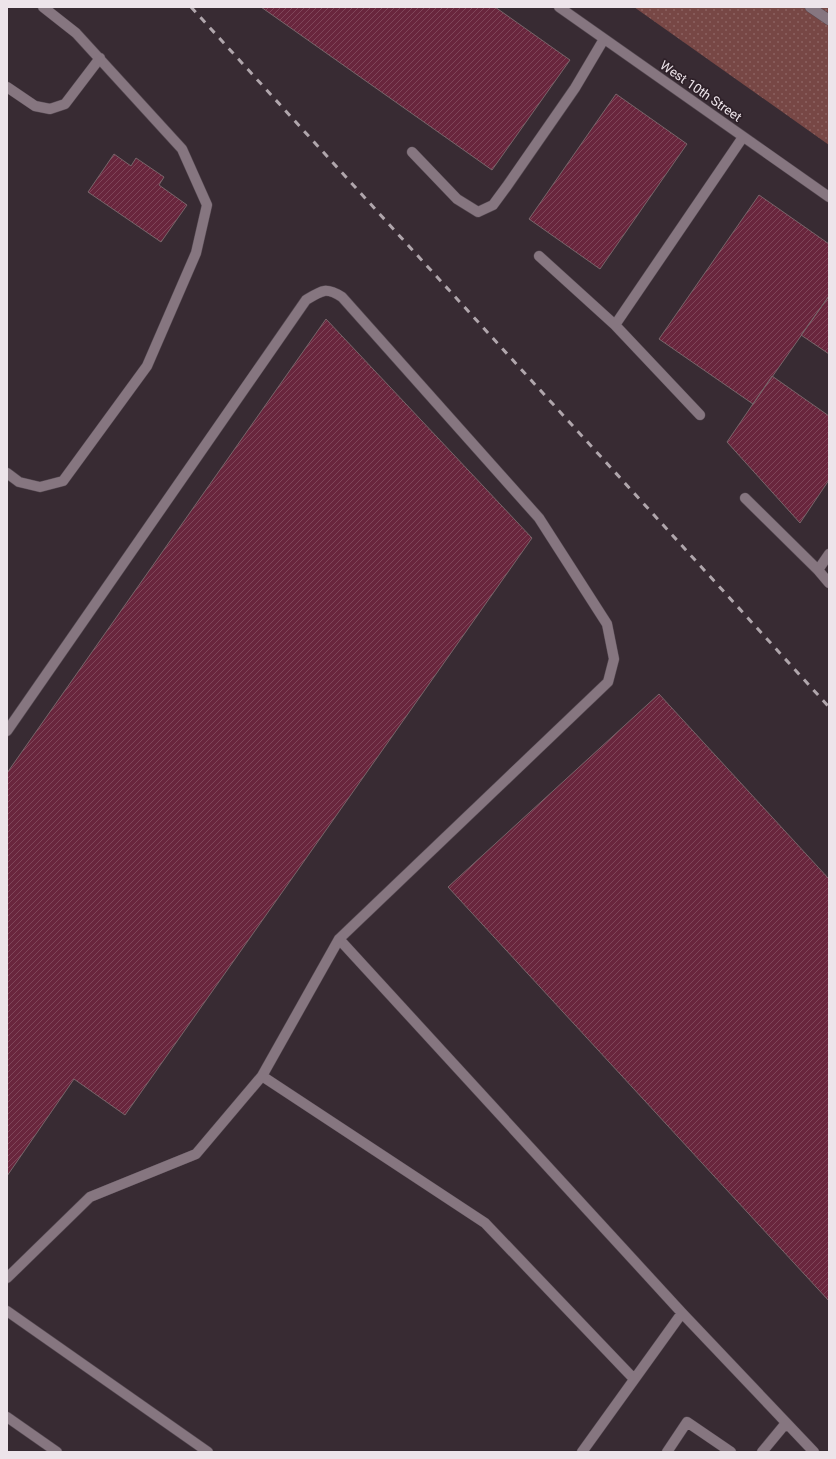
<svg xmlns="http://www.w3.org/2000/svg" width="836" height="1459" font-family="Roboto,sans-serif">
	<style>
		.grass { fill: url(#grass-dots) }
		.building { fill: url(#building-hatch); stroke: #78656a }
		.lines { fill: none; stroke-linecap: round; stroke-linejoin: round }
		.minor-casing { stroke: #554951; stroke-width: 11 }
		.minor { stroke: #867680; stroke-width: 10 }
		.rail { stroke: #b0a6ac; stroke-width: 3; stroke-dasharray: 7 7; stroke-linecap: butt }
		.labels { text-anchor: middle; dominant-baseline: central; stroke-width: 3.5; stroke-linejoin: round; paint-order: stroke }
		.street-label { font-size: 13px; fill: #ede4ea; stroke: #2e2129 }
	</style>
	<defs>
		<pattern id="grass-dots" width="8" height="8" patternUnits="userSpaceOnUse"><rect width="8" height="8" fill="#774745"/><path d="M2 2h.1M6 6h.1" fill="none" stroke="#8b6160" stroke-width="1.8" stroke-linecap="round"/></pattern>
		<pattern id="building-hatch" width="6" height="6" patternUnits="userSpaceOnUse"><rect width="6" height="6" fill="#69263d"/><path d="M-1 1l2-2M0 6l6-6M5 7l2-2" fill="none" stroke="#7f4559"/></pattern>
	</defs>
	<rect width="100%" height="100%" fill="#382b33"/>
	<!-- grass -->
	<path class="grass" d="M634,7H829V145Z"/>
	<!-- building -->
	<path class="building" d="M261,7H495L570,60L492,170Z
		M616,94L687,144L600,269L529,219Z
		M114,154L131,166L136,158L164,177L159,185L187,205L161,242L88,192Z
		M759,195L829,244V296L753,404L659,339Z
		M829,296V354L801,335Z
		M326,319L532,538L125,1115L74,1079L7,1176V773Z
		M772,376L829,416V480L800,523L727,442Z
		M659,694L829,879V1301L448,887Z"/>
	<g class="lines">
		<defs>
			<path id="minor" d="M559,7L829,197
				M810,7L829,20
				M7,87L35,106L50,109L65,104L100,58
				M412,152L457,199L478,212L493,205L507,186L575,88L604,39
				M539,256L615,325L743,137
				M615,325L700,415
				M7,473L19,482L40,487L63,481L147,366L196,253L207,205L182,149L76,33L43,7
				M745,498L818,570
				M829,554L818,570L829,583
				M7,731L306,300C322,290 326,287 342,297L539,518L607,624L614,659L608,682L339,939L262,1076L196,1154L90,1197L7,1278
				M339,939L682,1313L814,1452
				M262,1076L485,1223L634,1379
				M7,1311L208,1452
				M7,1417L57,1452
				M582,1452L682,1313
				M667,1452L687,1422L731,1452
				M762,1452L786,1423"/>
		</defs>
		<!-- minor casing -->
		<use href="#minor" class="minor-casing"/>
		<!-- minor -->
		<use href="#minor" class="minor"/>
		<!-- rail -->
		<path class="rail" d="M191,7L829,707"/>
	</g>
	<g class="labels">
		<!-- street labels -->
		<g class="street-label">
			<text transform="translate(701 91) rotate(35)">West 10th Street</text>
		</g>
	</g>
	<!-- border -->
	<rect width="836" height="1459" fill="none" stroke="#ede4ea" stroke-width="16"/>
</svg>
